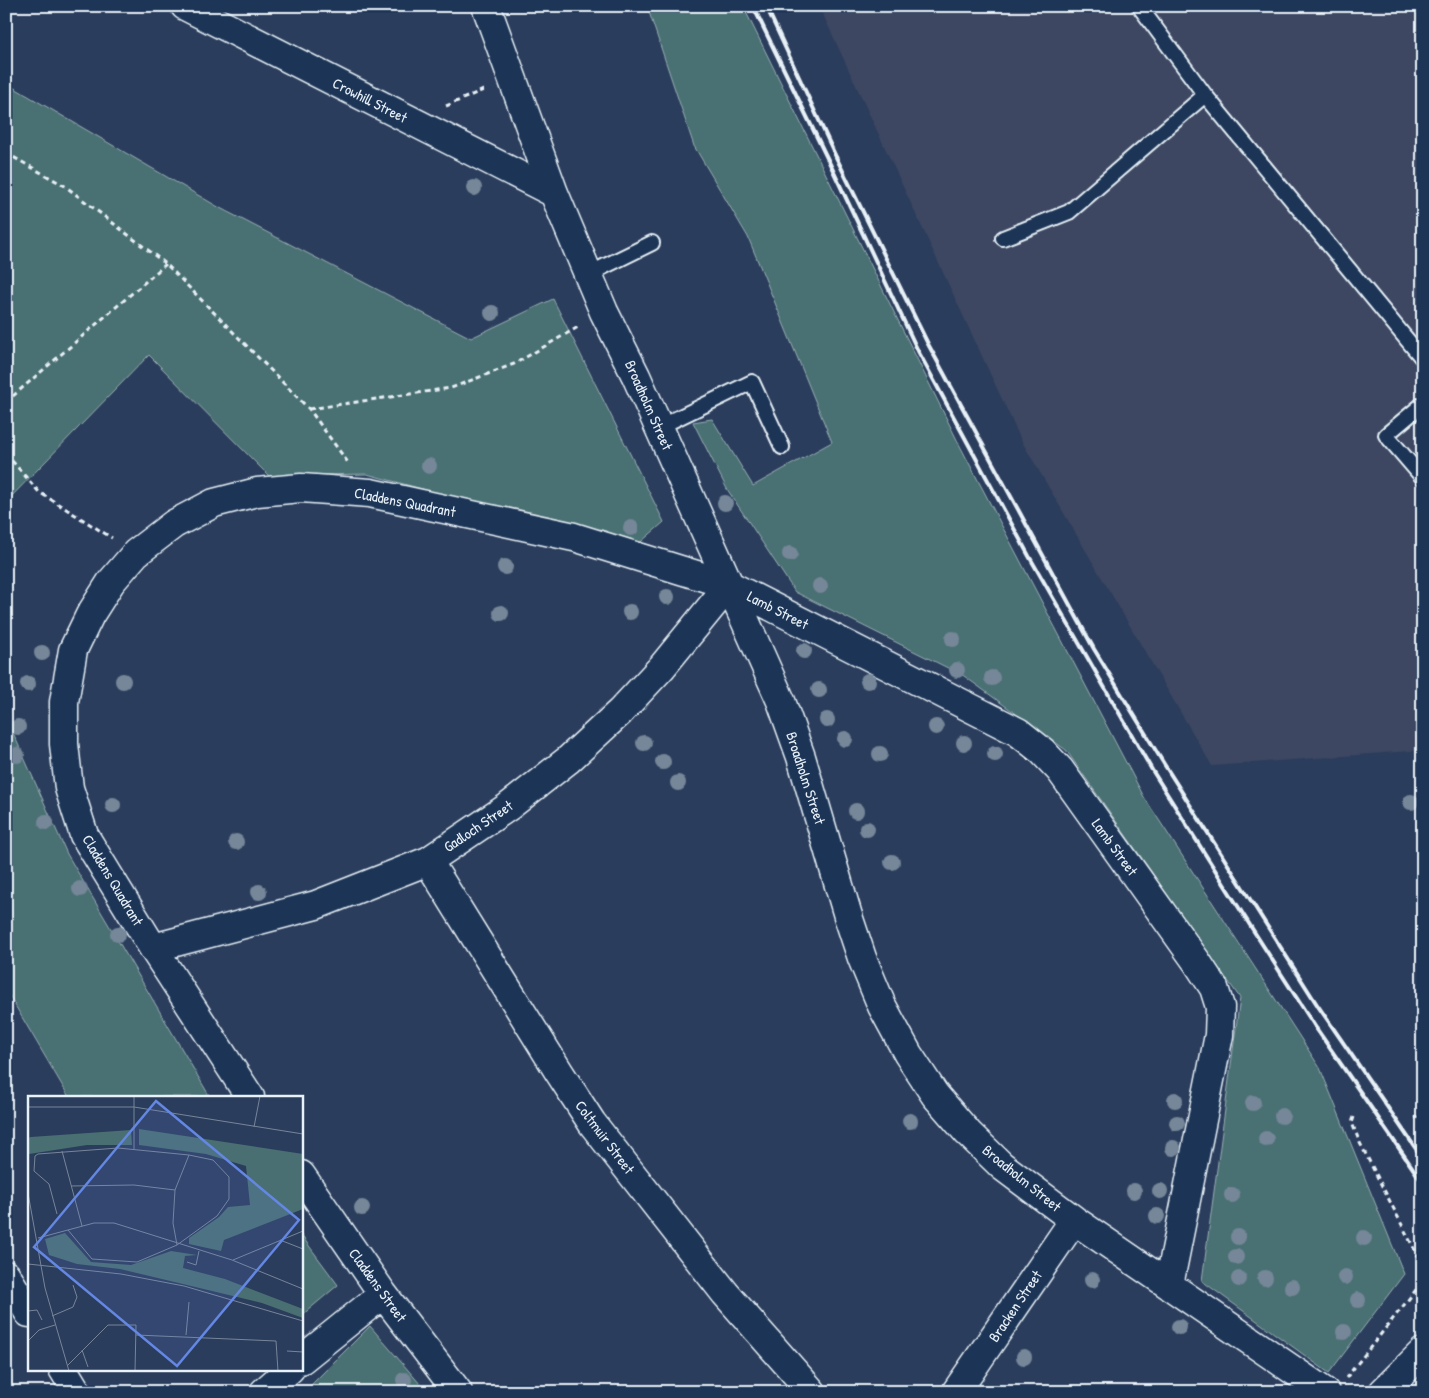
<svg xmlns="http://www.w3.org/2000/svg" width="1429" height="1398" font-family="'Patrick Hand',sans-serif">
	<style>
		.built { fill: #3c4762 }
		.green { fill: #496f72; stroke: #98b0b5 }
		.lines { fill: none; stroke-linecap: round; stroke-linejoin: round }
		.service-casing { stroke: #e8f1f8; stroke-width: 18 }
		.minor-casing { stroke: #e8f1f8; stroke-width: 31 }
		.primary-casing { stroke: #e8f1f8; stroke-width: 31 }
		.path { stroke: #e8f1f8; stroke-width: 3; stroke-dasharray: 5 4; stroke-linecap: butt }
		.service { stroke: #1d3557; stroke-width: 14 }
		.minor { stroke: #1d3557; stroke-width: 28 }
		.primary { stroke: #1d3557; stroke-width: 28 }
		.rail { stroke: #e8f1f8; stroke-width: 4 }
		.tree { fill: #748798 }
		.labels { text-anchor: middle; dominant-baseline: central; stroke-width: 4.5; stroke-linejoin: round; paint-order: stroke }
		.street-label { font-size: 15px; fill: #e8f1f8; stroke: #1d3557 }
		.inset-road { fill: none; stroke: #77859a; stroke-width: 1 }
		.view { fill: #6487e3; fill-opacity: 0.15; stroke: #6487e3; stroke-width: 2.5 }
		.inset-edge { fill: none; stroke: #e8f1f8; stroke-width: 2.5 }
	</style>
	<rect width="100%" height="100%" fill="#2b3d5c"/>
	<filter id="ink" filterUnits="userSpaceOnUse"><feTurbulence type="fractalNoise" baseFrequency=".02" numOctaves="2"/><feDisplacementMap in="SourceGraphic" scale="10" xChannelSelector="R" yChannelSelector="G"/><feConvolveMatrix kernelMatrix="1 2 1 2 8 2 1 2 1" color-interpolation-filters="sRGB"/></filter>
	<g filter="url(#ink)">
		<!-- built -->
		<path class="built" d="M819,6H1423V750L1212,766L1021,440Z"/>
		<!-- green -->
		<path class="green" d="M647,6H743L959,444L1144,797L1320,1068L1404,1274L1329,1373L1202,1281L1240,998L1066,750L964,676L795,592L727,489L693,422L712,419L753,486L832,442L748,237L694,146Z
			M6,83L220,208L471,338L553,299L664,522L635,547L367,474L269,476L149,355L6,502Z
			M6,717L67,854L210,1097H69L6,990Z
			M301,1235L338,1285L301,1316Z
			M370,1326L427,1392H304Z"/>
		<g class="lines">
			<defs>
				<path id="service" d="M1139,6L1205,95L1423,359
					M1003,238L1069,212L1205,95
					M589,274L652,243
					M1423,404L1386,435L1423,478
					M659,427L752,382L782,447"/>
				<path id="minor" d="M185,6L554,193
					M486,6L554,193L604,312L636,376L781,701L801,757L848,916L862,958L882,1006L908,1054L935,1095L968,1133L1002,1166L1074,1220L1325,1392
					M428,861L559,1072L592,1123L725,1293L812,1392
					M153,948L316,905L428,861L508,807L568,760L620,712L662,667L729,585
					M250,1097L153,948L84,835L69,788L64,744V702L73,650L90,615L111,582L136,553L174,524L214,503L257,492L301,488L370,493L574,537L729,585L1018,732L1042,751L1060,770L1197,962L1214,988L1220,1007L1219,1035L1169,1285
					M301,1175L383,1294L458,1392
					M6,1275L29,1313
					M301,1360L383,1294
					M63,1369L77,1392
					M264,1392L290,1369
					M956,1392L1074,1220"/>
				<path id="primary" d="M1383,1392L1423,1352"/>
			</defs>
			<!-- service casing -->
			<use href="#service" class="service-casing"/>
			<!-- minor casing -->
			<use href="#minor" class="minor-casing"/>
			<!-- primary casing -->
			<use href="#primary" class="primary-casing"/>
			<!-- path -->
			<path class="path" d="M446,106L486,89
				M6,153L65,186L166,264L309,409L349,464
				M6,402L166,264
				M309,409L451,388L514,364L580,326
				M6,454L39,492L112,538
				M1354,1117L1352,1123L1360,1143L1423,1266
				M1415,1118L1423,1116
				M1346,1378L1423,1281"/>
			<!-- service -->
			<use href="#service" class="service"/>
			<!-- minor -->
			<use href="#minor" class="minor"/>
			<!-- primary -->
			<use href="#primary" class="primary"/>
			<!-- rail -->
			<path class="rail" d="M753,6L830,164L918,351L1029,556L1152,770L1253,930L1316,1028L1423,1183
				M766,6L836,157L928,344L1094,649L1164,764L1318,1006L1423,1159"/>
		</g>
		<!-- trees -->
		<g class="tree">
			<circle cx="474" cy="188" r="8"/>
			<circle cx="492" cy="313" r="8"/>
			<circle cx="429" cy="466" r="8"/>
			<circle cx="725" cy="503" r="8"/>
			<circle cx="631" cy="528" r="8"/>
			<circle cx="790" cy="554" r="8"/>
			<circle cx="505" cy="567" r="8"/>
			<circle cx="820" cy="586" r="8"/>
			<circle cx="667" cy="597" r="8"/>
			<circle cx="630" cy="612" r="8"/>
			<circle cx="501" cy="613" r="8"/>
			<circle cx="953" cy="639" r="8"/>
			<circle cx="804" cy="651" r="8"/>
			<circle cx="42" cy="653" r="8"/>
			<circle cx="957" cy="670" r="8"/>
			<circle cx="992" cy="678" r="8"/>
			<circle cx="123" cy="681" r="8"/>
			<circle cx="868" cy="681" r="8"/>
			<circle cx="28" cy="684" r="8"/>
			<circle cx="819" cy="690" r="8"/>
			<circle cx="827" cy="720" r="8"/>
			<circle cx="18" cy="727" r="8"/>
			<circle cx="936" cy="727" r="8"/>
			<circle cx="845" cy="739" r="8"/>
			<circle cx="644" cy="743" r="8"/>
			<circle cx="964" cy="743" r="8"/>
			<circle cx="880" cy="754" r="8"/>
			<circle cx="995" cy="754" r="8"/>
			<circle cx="17" cy="755" r="8"/>
			<circle cx="663" cy="762" r="8"/>
			<circle cx="678" cy="783" r="8"/>
			<circle cx="1411" cy="802" r="8"/>
			<circle cx="113" cy="805" r="8"/>
			<circle cx="856" cy="811" r="8"/>
			<circle cx="46" cy="822" r="8"/>
			<circle cx="867" cy="829" r="8"/>
			<circle cx="236" cy="842" r="8"/>
			<circle cx="892" cy="862" r="8"/>
			<circle cx="80" cy="889" r="8"/>
			<circle cx="259" cy="892" r="8"/>
			<circle cx="118" cy="934" r="8"/>
			<circle cx="1175" cy="1100" r="8"/>
			<circle cx="1253" cy="1103" r="8"/>
			<circle cx="1282" cy="1116" r="8"/>
			<circle cx="910" cy="1121" r="8"/>
			<circle cx="1177" cy="1123" r="8"/>
			<circle cx="1266" cy="1139" r="8"/>
			<circle cx="1173" cy="1148" r="8"/>
			<circle cx="1134" cy="1191" r="8"/>
			<circle cx="1160" cy="1191" r="8"/>
			<circle cx="1232" cy="1195" r="8"/>
			<circle cx="362" cy="1208" r="8"/>
			<circle cx="1157" cy="1216" r="8"/>
			<circle cx="1238" cy="1237" r="8"/>
			<circle cx="1364" cy="1238" r="8"/>
			<circle cx="1236" cy="1257" r="8"/>
			<circle cx="1345" cy="1277" r="8"/>
			<circle cx="1265" cy="1278" r="8"/>
			<circle cx="1239" cy="1279" r="8"/>
			<circle cx="1092" cy="1280" r="8"/>
			<circle cx="1292" cy="1287" r="8"/>
			<circle cx="1358" cy="1300" r="8"/>
			<circle cx="1179" cy="1327" r="8"/>
			<circle cx="1344" cy="1332" r="8"/>
			<circle cx="1024" cy="1357" r="8"/>
			<circle cx="404" cy="1380" r="8"/>
		</g>
	</g>
	<g class="labels">
		<!-- street labels -->
		<g class="street-label">
			<text transform="translate(370 100) rotate(27)">Crowhill Street</text>
			<text transform="translate(649 405) rotate(66)">Broadholm Street</text>
			<text transform="translate(405 502) rotate(11)">Claddens Quadrant</text>
			<text transform="translate(778 610) rotate(27)">Lamb Street</text>
			<text transform="translate(806 778) rotate(72)">Broadholm Street</text>
			<text transform="translate(478 826) rotate(-34)">Gadloch Street</text>
			<text transform="translate(1115 847) rotate(54)">Lamb Street</text>
			<text transform="translate(113 880) rotate(59)">Claddens Quadrant</text>
			<text transform="translate(605 1137) rotate(53)">Coltmuir Street</text>
			<text transform="translate(1022 1178) rotate(39)">Broadholm Street</text>
			<text transform="translate(378 1285) rotate(54)">Claddens Street</text>
			<text transform="translate(1015 1306) rotate(-56)">Bracken Street</text>
		</g>
	</g>
	<!-- overview -->
	<g transform="translate(28 1096)">
		<rect width="275" height="275" fill="#2b3d5c"/>
		<path d="M111,33L275,58V113L196,144L193,155L161,148V142L191,121L200,111L222,109L218,70L178,58L111,49ZM103,34L104,49H59L1,58L0,55V42L3,41ZM37,137L63,166L103,169L143,155L169,159L157,160L155,172L197,183L275,213V222L234,207L92,173L49,168L21,159L17,143Z" fill="#496f72"/>
		<path class="inset-road" d="M106,0V53M0,11H106L275,38M226,31L232,0M34,55L54,130M43,90L106,89L147,94M0,97L17,192L41,275M29,118L21,88L6,75L7,60L10,58L90,52L161,59L185,64L201,81V103L189,120L149,149L109,166L64,163L40,134M10,142L66,127H86L204,164L275,193M252,144L275,153M149,149L145,127L147,94L161,59M205,164L275,135M159,166L168,169L171,155M0,168L93,178L156,190L275,225M0,215L9,214L14,224M24,220L45,211L49,201L45,189M108,239L248,245L250,275M158,239L161,206M0,245L11,234L27,229M54,254L60,271M259,255L275,256M39,270L80,229H108L107,275"/>
		<path class="view" d="M128,5L271,124L149,270L6,151Z"/>
		<rect width="275" height="275" class="inset-edge"/>
	</g>
	<!-- margin -->
	<rect width="1429" height="1398" fill="none" stroke="#1d3557" stroke-width="25"/>
	<rect x="12" y="12" width="1404" height="1373" fill="none" stroke="#e8f1f8" stroke-width="2" filter="url(#ink)"/>
</svg>
